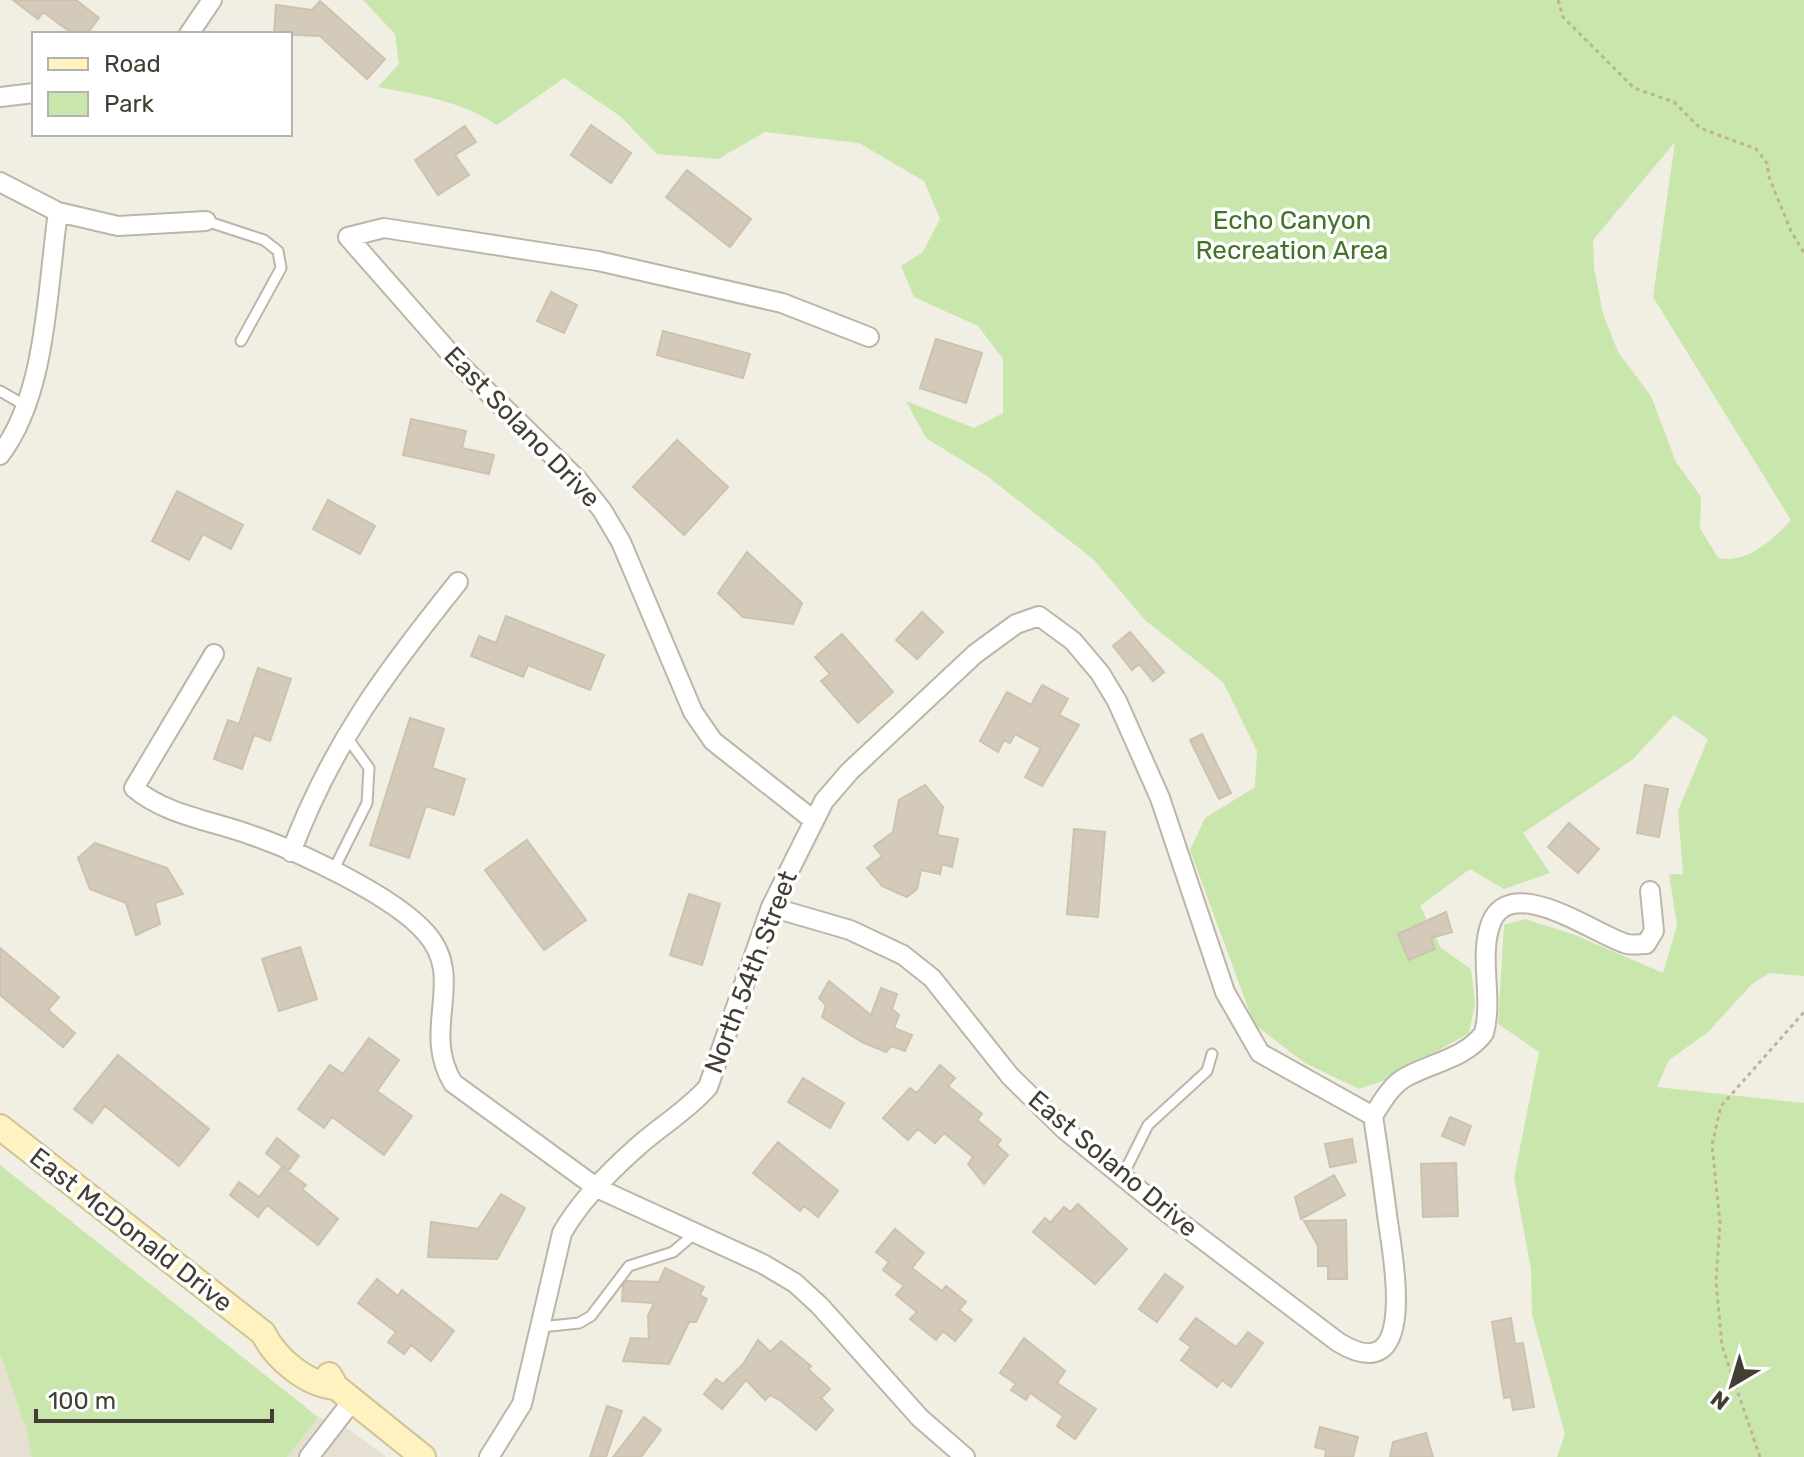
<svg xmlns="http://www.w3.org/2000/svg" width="1804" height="1457" font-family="Rubik,sans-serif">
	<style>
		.residential { fill: #e5e0d2 }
		.green { fill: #c9e6ac; fill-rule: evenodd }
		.building { fill: #d3cab9; stroke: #cdc2ad; stroke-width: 2 }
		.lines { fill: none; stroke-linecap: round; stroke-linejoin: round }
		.lane-casing { stroke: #bdb6a6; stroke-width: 13 }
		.street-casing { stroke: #bdb6a6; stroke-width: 22 }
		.secondary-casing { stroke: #d1c394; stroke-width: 28 }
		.path { stroke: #beb298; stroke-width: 3; stroke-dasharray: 4 4; stroke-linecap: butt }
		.lane { stroke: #fff; stroke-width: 9 }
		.street { stroke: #fff; stroke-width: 18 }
		.secondary { stroke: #fef2c1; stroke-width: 24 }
		.labels { text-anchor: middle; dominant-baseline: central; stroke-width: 7; stroke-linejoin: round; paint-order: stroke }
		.park-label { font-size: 26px; fill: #417329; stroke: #fff }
		.street-label { font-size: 26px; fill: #433e34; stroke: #fff }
	</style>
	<rect width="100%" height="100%" fill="#f1eee3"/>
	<!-- residential -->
	<path class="residential" d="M0,1353L27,1428L32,1457H0Z
		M318,1417L350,1430L386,1457H287Z"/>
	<!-- green -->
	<path class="green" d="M363,0H1804V976L1770,973L1752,984L1708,1032L1669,1060L1657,1087L1804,1103V1457H1557L1565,1434L1532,1314L1531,1269L1514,1178L1539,1052L1498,1024L1504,925L1525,919L1575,935L1663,973L1677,925L1669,874H1683L1678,811L1708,739L1674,715L1632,760L1523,833L1550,873L1504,889L1470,869L1420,906L1441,948L1471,969L1475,1003L1469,1033L1388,1079L1359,1089L1305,1063L1254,1024L1190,850L1205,818L1255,787L1257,751L1223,682L1145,620L1093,559L987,476L926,438L906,401L974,428L1003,413V359L978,326L914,297L901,266L923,252L940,219L924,181L859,143L765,132L718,159L657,154L620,116L564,78L497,125C461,101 420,95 378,87L399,64L395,34ZM1675,142L1653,297L1791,520C1773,540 1747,564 1718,558L1700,528L1701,497L1676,462L1651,396L1618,352L1603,314L1594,268L1593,240Z
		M0,1165L318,1417L287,1457H32L26,1428L0,1353Z"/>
	<!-- building -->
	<path class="building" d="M13,0H76L99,18L87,34H73L43,12L38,19Z
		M320,1L385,59L367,79L320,36L274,34L276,5L312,10Z
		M591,125L631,153L611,183L571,155Z
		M465,126L476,142L455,155L469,175L438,195L415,160Z
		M687,170L751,219L730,247L666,197Z
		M551,292L577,305L564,333L537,321Z
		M663,331L750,354L743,378L657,355Z
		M936,339L982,353L966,403L920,388Z
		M411,419L466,431L462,448L494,455L489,474L403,455Z
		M677,440L728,487L684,535L633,487Z
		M177,491L243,525L231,549L203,534L189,560L152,541Z
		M328,500L375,526L360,554L313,529Z
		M747,552L802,603L793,624L743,617L718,593Z
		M922,612L943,632L917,659L896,640Z
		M506,616L604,655L590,690L528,665L523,677L471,656L479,636L496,643Z
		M1130,632L1164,672L1153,681L1139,664L1132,670L1113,646Z
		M842,634L893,692L858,723L821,681L830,674L815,657Z
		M258,668L291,679L270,741L254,735L242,769L214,759L228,720L239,724Z
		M1042,685L1068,699L1059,715L1079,725L1042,786L1025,777L1041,748L1015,734L1010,743L1004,740L998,752L980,741L1007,692L1031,705Z
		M410,718L444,729L432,768L465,779L454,815L426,806L409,858L370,845Z
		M1202,734L1231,793L1219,799L1190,740Z
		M925,785L943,807L937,835L958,839L952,867L942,864L940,874L921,870L917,889L907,897L882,886L867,868L882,856L874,846L893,832L899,800Z
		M1645,785L1668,789L1659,837L1637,833Z
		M1569,823L1599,849L1578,873L1548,847Z
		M1074,829L1105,832L1098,917L1067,914Z
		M527,840L586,920L544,950L485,870Z
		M95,843L167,868L183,894L155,903L160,924L136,935L126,903L90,889L78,858Z
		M689,894L720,904L702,965L670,955Z
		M1446,912L1452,932L1431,938L1435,949L1409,960L1398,934Z
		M300,947L317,999L279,1011L262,959Z
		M0,948L59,997L48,1010L75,1033L63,1047L0,995Z
		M829,981L871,1015L881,988L897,994L892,1009L899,1015L894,1028L912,1035L905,1051L891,1046L886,1052L862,1042L822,1017L826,1005L819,998Z
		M369,1038L399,1060L377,1091L412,1116L384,1155L332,1117L324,1128L298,1109L330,1065L343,1074Z
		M118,1055L209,1129L179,1166L105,1106L92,1123L74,1109Z
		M940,1065L955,1078L948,1086L982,1114L977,1120L1001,1140L997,1145L1008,1155L984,1184L968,1164L973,1157L944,1133L935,1143L918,1129L908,1140L883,1118L910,1088L917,1093Z
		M803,1078L844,1103L830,1128L788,1102Z
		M1450,1117L1471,1126L1464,1145L1442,1136Z
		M277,1138L299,1156L288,1171L266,1153Z
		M1352,1139L1356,1162L1330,1167L1325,1144Z
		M778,1142L838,1191L818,1217L804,1206L800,1211L753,1173Z
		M1456,1163L1458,1216L1423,1217L1421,1164Z
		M282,1167L306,1185L302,1189L338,1219L318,1245L267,1205L258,1217L230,1195L239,1182L259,1197Z
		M1334,1175L1345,1195L1301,1219L1295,1197Z
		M501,1194L525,1208L497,1259L428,1257L431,1222L478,1229Z
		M1078,1204L1127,1249L1095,1284L1033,1232L1045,1218L1050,1223L1064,1207L1070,1212Z
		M1346,1220L1347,1279H1328V1266H1318V1246L1304,1221Z
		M895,1229L924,1253L912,1268L942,1291L946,1286L966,1302L959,1310L972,1320L955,1341L943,1331L936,1340L910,1319L917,1312L896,1295L904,1286L883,1270L889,1262L876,1252Z
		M665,1268L704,1287L700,1295L707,1299L696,1322H689L669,1364L623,1361L631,1338L649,1339L648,1316L654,1303L622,1301L623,1286L627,1281L659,1282Z
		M1165,1274L1183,1287L1157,1322L1139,1309Z
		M377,1279L398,1296L402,1290L454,1331L431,1361L411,1345L404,1354L388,1342L396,1332L358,1303Z
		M1196,1318L1236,1347L1248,1332L1263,1343L1231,1387L1222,1380L1217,1387L1181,1360L1191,1347L1180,1339Z
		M1511,1318L1515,1344L1523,1343L1534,1407L1513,1410L1511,1397L1504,1398L1492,1322Z
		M1024,1338L1065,1371L1057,1383L1096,1409L1075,1439L1057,1426L1063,1416L1030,1393L1026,1400L1011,1390L1016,1384L1000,1373Z
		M758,1340L770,1352L781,1341L811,1366L808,1369L830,1389L821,1398L833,1410L816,1430L780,1400L770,1395L765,1400L746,1380L722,1409L704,1394L716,1379L723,1384L743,1364Z
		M607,1406L622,1411L606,1457H590Z
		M644,1417L661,1430L641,1457H613Z
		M1320,1427L1358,1437L1353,1457H1325L1326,1450L1315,1447Z
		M1426,1433L1433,1457H1390L1393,1442Z"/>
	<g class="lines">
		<defs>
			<path id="lane" d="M206,221L264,240L278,251L281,268L241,341
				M0,391L26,406
				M332,873L367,803L369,768L346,736
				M1122,1177L1148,1125L1207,1071L1212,1054
				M541,1327L579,1323L591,1316L629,1266L673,1252L694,1234"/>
			<path id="street" d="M189,34L212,0
				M0,97L34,93
				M0,182L58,212L118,226L206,221
				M348,237L463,368L578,480L602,510L621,542L693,712L713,741L812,819
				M348,237L384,228L598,261L782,303L869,337
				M0,455C47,394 47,288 58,212
				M214,654L134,788C165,815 213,821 251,835C298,851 394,896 426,933C467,979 420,1029 453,1083L597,1188L763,1264L795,1283L820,1306L920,1418L965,1457
				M291,852C333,742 385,673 458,582
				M771,907L850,930L903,955L932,978L1010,1076L1064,1129L1165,1211L1338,1342C1421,1393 1392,1253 1387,1215C1383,1182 1378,1149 1373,1116
				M309,1457L353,1400
				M489,1457L522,1404L562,1233C580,1201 609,1172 636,1148C660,1126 686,1112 708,1087L771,907L824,801L850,771L975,654L1016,624L1039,616L1073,641L1100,673L1117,701L1160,798L1225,992L1260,1053L1373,1116C1382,1102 1391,1085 1406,1077C1431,1063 1466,1058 1484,1033C1493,999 1480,962 1489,929C1505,867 1595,935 1627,944C1633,945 1640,944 1646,944L1654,931L1650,891"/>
			<path id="secondary" d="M0,1127L263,1333C276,1359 307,1385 336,1387
				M329,1375L336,1387L423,1457"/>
		</defs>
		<!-- lane casing -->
		<use href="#lane" class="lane-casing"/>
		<!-- street casing -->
		<use href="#street" class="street-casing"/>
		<!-- secondary casing -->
		<use href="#secondary" class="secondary-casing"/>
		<!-- path -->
		<path class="path" d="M1558,0L1563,17L1634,88L1674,102L1700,128L1756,149L1767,163L1769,177L1791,231L1804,253
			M1760,1457L1722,1346L1716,1281L1720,1223L1712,1145L1721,1106L1804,1012"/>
		<!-- lane -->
		<use href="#lane" class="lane"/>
		<!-- street -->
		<use href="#street" class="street"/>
		<!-- secondary -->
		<use href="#secondary" class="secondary"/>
	</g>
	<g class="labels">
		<!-- park labels -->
		<g class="park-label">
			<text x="1292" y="220">Echo Canyon<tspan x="1292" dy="30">Recreation Area</tspan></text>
		</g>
		<!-- street labels -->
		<g class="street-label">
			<text transform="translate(522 427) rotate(46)">East Solano Drive</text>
			<text transform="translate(751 972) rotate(-69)">North 54th Street</text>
			<text transform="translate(1113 1164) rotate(40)">East Solano Drive</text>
			<text transform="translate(131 1230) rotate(38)">East McDonald Drive</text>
		</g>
	</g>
	<!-- legend -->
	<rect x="32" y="32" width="260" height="104" fill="#ffffff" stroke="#b4b2ae" stroke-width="2"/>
	<rect x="48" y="58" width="40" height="12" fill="#fef2c1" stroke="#b4b2ae" stroke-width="2"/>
	<text x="104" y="72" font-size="24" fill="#433e34">Road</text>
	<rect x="48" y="92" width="40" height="24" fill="#c9e6ac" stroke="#b4b2ae" stroke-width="2"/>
	<text x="104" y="112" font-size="24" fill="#433e34">Park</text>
	<!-- north arrow -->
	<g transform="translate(1732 1385) rotate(218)" stroke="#ffffff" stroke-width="6" paint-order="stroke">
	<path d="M0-6L14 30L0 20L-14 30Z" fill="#433e34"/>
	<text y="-12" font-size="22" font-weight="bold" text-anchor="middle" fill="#433e34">N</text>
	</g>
	<!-- scale -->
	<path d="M36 1409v12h236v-12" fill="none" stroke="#433e34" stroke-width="4"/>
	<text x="48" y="1409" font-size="24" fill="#433e34" stroke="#ffffff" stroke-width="6" paint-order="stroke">100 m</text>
</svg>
